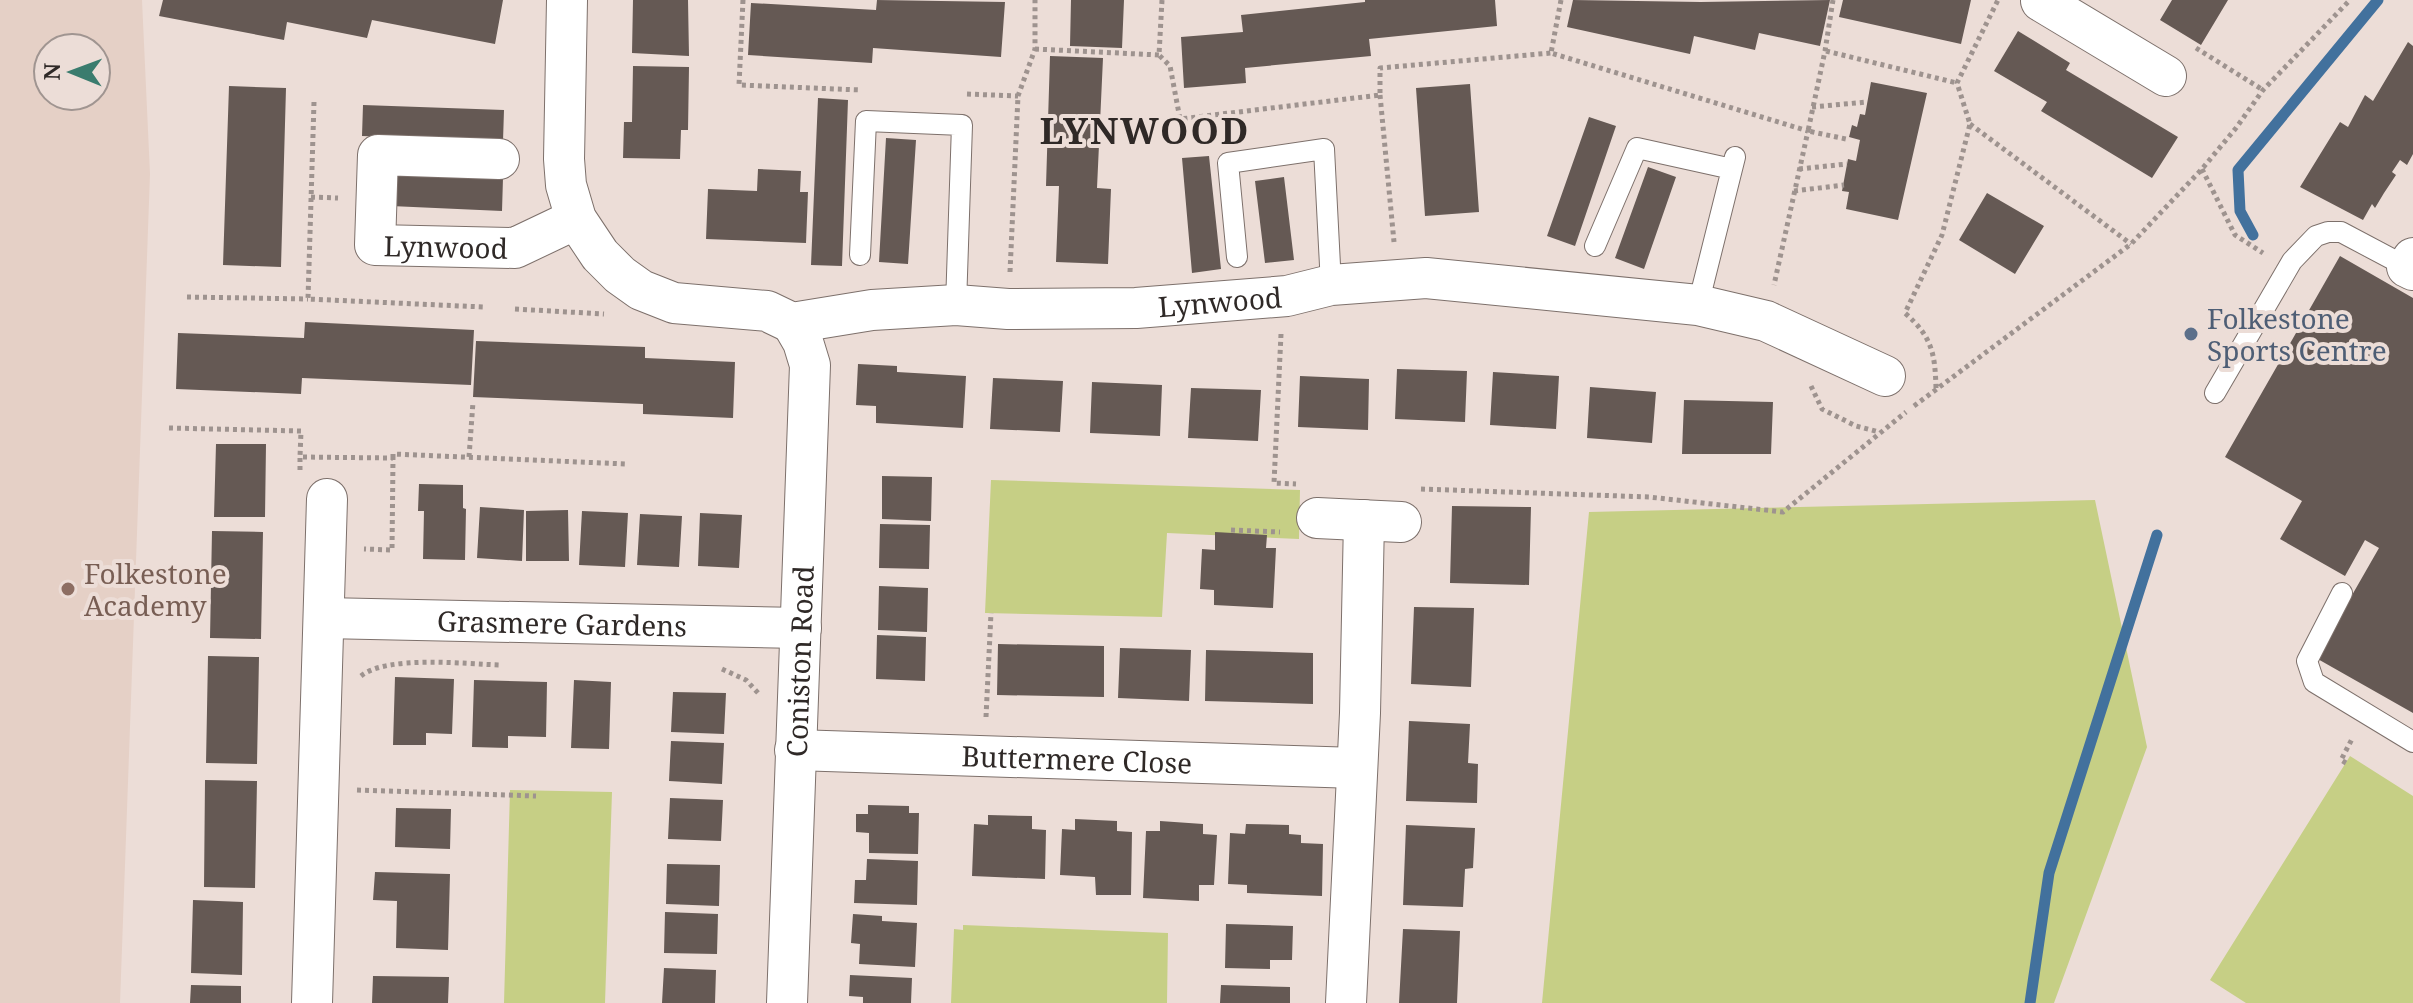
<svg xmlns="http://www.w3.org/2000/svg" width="2413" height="1003" font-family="'Noto Serif',serif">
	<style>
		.built { fill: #e5d0c6; fill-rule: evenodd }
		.green { fill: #c6cf85 }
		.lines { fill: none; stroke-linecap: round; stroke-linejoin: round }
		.stream { stroke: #42719d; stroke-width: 11 }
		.building { fill: #655954 }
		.service-casing { stroke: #7d706b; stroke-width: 22 }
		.minor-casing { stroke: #7d706b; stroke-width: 42 }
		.path { stroke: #9e938f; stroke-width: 5; stroke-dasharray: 4 4; stroke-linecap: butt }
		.service { stroke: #fff; stroke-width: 20 }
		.minor { stroke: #fff; stroke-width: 40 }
		.service-dot { fill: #5c6f8a; stroke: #ecddd7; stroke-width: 3 }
		.education-dot { fill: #8d6e63; stroke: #ecddd7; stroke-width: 3 }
		.labels { text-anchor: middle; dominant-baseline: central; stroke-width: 8; stroke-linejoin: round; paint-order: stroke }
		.street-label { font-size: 28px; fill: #2f2927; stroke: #ecddd7 }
		.service-label { font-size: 28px; fill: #4e5e75; stroke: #ecddd7; text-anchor: start }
		.education-label { font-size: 28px; fill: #785e54; stroke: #ecddd7; text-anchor: start }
		.district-label { font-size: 36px; font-weight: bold; letter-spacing: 2px; fill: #2f2927; stroke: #ecddd7 }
	</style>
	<rect width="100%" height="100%" fill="#ecddd7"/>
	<!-- built -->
	<path class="built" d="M0,0H142L150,174L120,1003H0ZM48,48H96V96H48Z"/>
	<!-- green -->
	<path class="green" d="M991,480L1300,490L1299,539L1167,533L1162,617L985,613Z
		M2095,500L2147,747L2054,1003H1542L1589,512Z
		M2350,756L2413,796V1003H2246L2210,980Z
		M510,790L612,792L605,1003H504Z
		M963,925L1168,933L1167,1003H951L954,929L963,930Z"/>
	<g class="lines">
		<!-- stream -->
		<path class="stream" d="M2253,235L2240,211L2238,170L2378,0
			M2030,1003L2049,873L2157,535"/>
	</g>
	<!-- building -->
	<path class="building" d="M163,0H503L495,44L372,20L367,38L287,22L284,40L159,16Z
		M633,0H688L689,56L632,53Z
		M877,0L1005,2L1001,57L873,48L872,63L748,55L751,3L876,10Z
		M1071,0H1124L1122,48L1070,46Z
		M1365,0H1495L1497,26L1369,39L1371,56L1245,68L1246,83L1184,88L1181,37L1243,32L1241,15L1365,2Z
		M1573,0L1701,2L1830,0L1820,46L1759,33L1755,50L1694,36L1690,54L1567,27Z
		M1843,0H1971L1961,44L1839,17Z
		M2172,0H2228L2201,45L2160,20Z
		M2018,31L2070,63L2066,70L2178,137L2152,178L2041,111L2047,102L1994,71Z
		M2408,42L2413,46V154L2407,165L2400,160L2392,172L2396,175L2384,193L2375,208L2372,204L2363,220L2300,187L2340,122L2348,127L2365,95L2373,101Z
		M1050,56L1103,58L1097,188L1111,189L1108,264L1056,262L1059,186H1046Z
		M633,66L689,67L688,130H681L680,159L623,158L624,122H632Z
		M1871,82L1927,93L1898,220L1846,209L1849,192L1842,191L1848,159L1856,161L1860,140L1849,137L1852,125L1857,127L1860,114L1865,115Z
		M1470,84L1479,212L1425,216L1416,88Z
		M229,86L286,88L281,267L223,265Z
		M818,98L848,100L842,266L811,265Z
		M363,105L504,110L503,141L362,136Z
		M1589,117L1616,126L1575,246L1547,236Z
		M886,138L916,140L908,264L879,262Z
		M1209,156L1221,269L1192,273L1182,158Z
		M1648,167L1676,177L1644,269L1615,258Z
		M758,169L801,171L800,192H808L806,243L706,239L708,189L757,191Z
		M393,174L503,178L502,211L391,206Z
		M1284,177L1294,260L1265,263L1255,181Z
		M1987,193L2044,226L2015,274L1959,240Z
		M2340,256L2413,298V713L2316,658L2379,548L2365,540L2345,576L2280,539L2302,501L2225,457Z
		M305,322L474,330L471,385L302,378L301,394L176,389L178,333L304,338Z
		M476,341L645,347V358L735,362L733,418L643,414V404L473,397Z
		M858,364L897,366V372L966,376L963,428L876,423V406L856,405Z
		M1397,369L1467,371L1465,422L1395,419Z
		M1493,372L1559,376L1556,429L1490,425Z
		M1300,376L1369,379L1368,430L1298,427Z
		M993,378L1063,381L1060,432L990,429Z
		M1092,382L1162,385L1160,436L1090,433Z
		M1590,387L1656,392L1652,443L1587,438Z
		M1191,388L1261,390L1258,441L1188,438Z
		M1684,400L1773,402L1771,454H1682Z
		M216,444H266L265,517H214Z
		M882,476L932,477L931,521L882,519Z
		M419,484L463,485V508L466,509L465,560L423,559L424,511H418Z
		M1452,506L1531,507L1529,585L1450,583Z
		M480,507L524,510L522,561L477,558Z
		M568,510L569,561H526V511Z
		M582,511L628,513L625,567L579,565Z
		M700,513L742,515L739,568L698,566Z
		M640,514L682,516L679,567L637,565Z
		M880,524L930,525L929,569L879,568Z
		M212,531L263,532L261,639L210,638Z
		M1215,532L1267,535L1266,548H1276L1273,608L1214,605V590L1200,589L1202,549L1215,550Z
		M879,586L928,588L927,632L878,630Z
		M1414,607L1474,608L1471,687L1411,684Z
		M877,635L926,637L925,681L876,679Z
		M998,644L1104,646V697L997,695Z
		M1120,648L1191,650L1189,701L1118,698Z
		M1206,650L1313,653V704L1205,701Z
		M208,656L259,657L257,764L206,763Z
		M395,677L454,679L452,734L426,733V745H393Z
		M474,680L547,682L546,737L508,736V748L472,747Z
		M574,680L611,682L609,749L571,748Z
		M673,692L726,693L724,734L671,732Z
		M1409,721L1470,724L1468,763L1478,764L1477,803L1406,801Z
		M671,741L724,743L722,784L669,781Z
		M205,780L257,781L255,888L204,887Z
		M670,798L723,800L721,841L668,839Z
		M868,805L909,806V813H919L918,854L869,853V833L856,832V814H868Z
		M396,808L451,809L450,849L395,847Z
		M988,815L1032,816V829L1046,830L1045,879L972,876L974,824L988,825Z
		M1075,819L1117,821V831L1132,832L1131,895H1096L1095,877L1060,875L1062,829L1075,830Z
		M1160,821L1203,824V834L1217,835L1214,885H1199V901L1143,898L1146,831H1160Z
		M1246,824L1289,825V834L1301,835V843L1323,844L1322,896L1247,893V885L1228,884L1230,833L1245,834Z
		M1406,825L1475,828L1473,868L1465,869L1463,907L1403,905Z
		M867,859L918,861L917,905L854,903L855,880H866Z
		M667,864L720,865L719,906L666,904Z
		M375,872L450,874L448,950L396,948L397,901L373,900Z
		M193,900L243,902L242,975L191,973Z
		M665,912L718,914L717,954L664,953Z
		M853,914L882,916V921L917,923L915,967L859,964L860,944L851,943Z
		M1226,924L1293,926L1292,960H1270V969L1225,968Z
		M1403,929L1460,931L1457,1003H1399Z
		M664,968L716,970L715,1003H662Z
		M850,975L912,978L911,1003H863V997L849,996Z
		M373,976L449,977L448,1003H372Z
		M191,985L241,986V1003H190Z
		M1221,985L1290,987V1003H1220Z"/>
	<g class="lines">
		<defs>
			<path id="service" d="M1595,246L1637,148L1732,169
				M860,255L866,121L962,125L956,305
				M1237,257L1228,163L1324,149L1331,285
				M1698,305L1735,157
				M2215,393L2292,261L2316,236L2328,232H2341L2407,267
				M2342,593L2307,661L2314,682L2413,742"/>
			<g id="minor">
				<path id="s1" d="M567,0L564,159L566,185L576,219L600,255L620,275L641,290L674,303L767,311L792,323L872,310L956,305L1008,309L1136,308L1287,296L1331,285L1426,278L1698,305L1766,321L1885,376"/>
				<path d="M2041,1L2166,76"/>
				<path id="s2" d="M499,159L378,155L375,245L515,248L576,219"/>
				<path d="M2413,258L2407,267L2413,270"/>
				<path d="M1317,518L1401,522"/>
				<path id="s3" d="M324,618L801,628"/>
				<path id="s4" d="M795,750L1357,768"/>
				<path d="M312,1003L327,499"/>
				<path id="s5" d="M787,1003L810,365L803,342L792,323"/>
				<path d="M1346,1003L1360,713L1364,520"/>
			</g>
		</defs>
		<!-- service casing -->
		<use href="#service" class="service-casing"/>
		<!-- minor casing -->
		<use href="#minor" class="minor-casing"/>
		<!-- path -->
		<path class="path" d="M743,0L739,85L861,90
			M1162,0L1159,55L1170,66L1180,119L1380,95V68L1551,53
			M1561,0L1551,53L1808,131L1774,285
			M1833,0L1825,51L1808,131L1846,139
			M2196,48L2263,90
			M1035,49L1159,55
			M1826,51L1957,83
			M967,94L1018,96
			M1380,95L1394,242
			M314,102L308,299L483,307
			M1812,107L1867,102
			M1970,124L2131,244
			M1799,169L1847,164
			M2202,169L2235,235L2263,253
			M1794,191L1844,185
			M311,197L338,198
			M1010,272L1018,96L1035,49V0
			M187,297L308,299
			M515,309L604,314
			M1281,334L1274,483L1296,484
			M1811,386L1822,409L1856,426L1879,432
			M1936,388C1935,353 1932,337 1905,313L1942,235L1970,124L1957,83L1998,0
			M1914,406L2131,244L2202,169L2236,128L2263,90L2350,0
			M169,428L301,431L300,457
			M469,457L473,402
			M393,458V454L626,464
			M300,470V457L393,458L392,550L364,549
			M1421,489L1649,497L1783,512L1906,412
			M1231,530L1280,532
			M722,669L746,680L759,694
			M361,676C387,655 465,664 500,665
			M986,717L991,613
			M2346,763L2341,760L2352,739
			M357,790L536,796"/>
		<!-- service -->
		<use href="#service" class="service"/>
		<!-- minor -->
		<use href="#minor" class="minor"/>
	</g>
	<!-- markers -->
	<circle class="service-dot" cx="2191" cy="334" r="8"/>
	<circle class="education-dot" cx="68" cy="589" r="8"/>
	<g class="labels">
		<!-- street labels -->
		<g class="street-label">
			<text stroke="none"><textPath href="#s2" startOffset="282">Lynwood</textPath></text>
			<text stroke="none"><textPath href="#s1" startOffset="904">Lynwood</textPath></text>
			<text stroke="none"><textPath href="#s3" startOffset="238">Grasmere Gardens</textPath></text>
			<text stroke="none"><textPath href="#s5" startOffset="342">Coniston Road</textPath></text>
			<text stroke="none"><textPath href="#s4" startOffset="282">Buttermere Close</textPath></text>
		</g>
		<!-- service labels -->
		<g class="service-label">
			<text x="2207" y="318">Folkestone<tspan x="2207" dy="32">Sports Centre</tspan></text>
		</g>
		<!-- education labels -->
		<g class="education-label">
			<text x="84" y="573">Folkestone<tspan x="84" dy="32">Academy</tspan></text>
		</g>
		<!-- district labels -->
		<g class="district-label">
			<text x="1145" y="130">LYNWOOD</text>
		</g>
	</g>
	<!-- north arrow -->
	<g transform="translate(72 72) rotate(271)"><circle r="38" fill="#ecddd7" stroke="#a09591" stroke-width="2"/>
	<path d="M0-6L14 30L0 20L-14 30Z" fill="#3a7c6e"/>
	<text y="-12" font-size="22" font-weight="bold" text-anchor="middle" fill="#2f2927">N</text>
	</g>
</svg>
